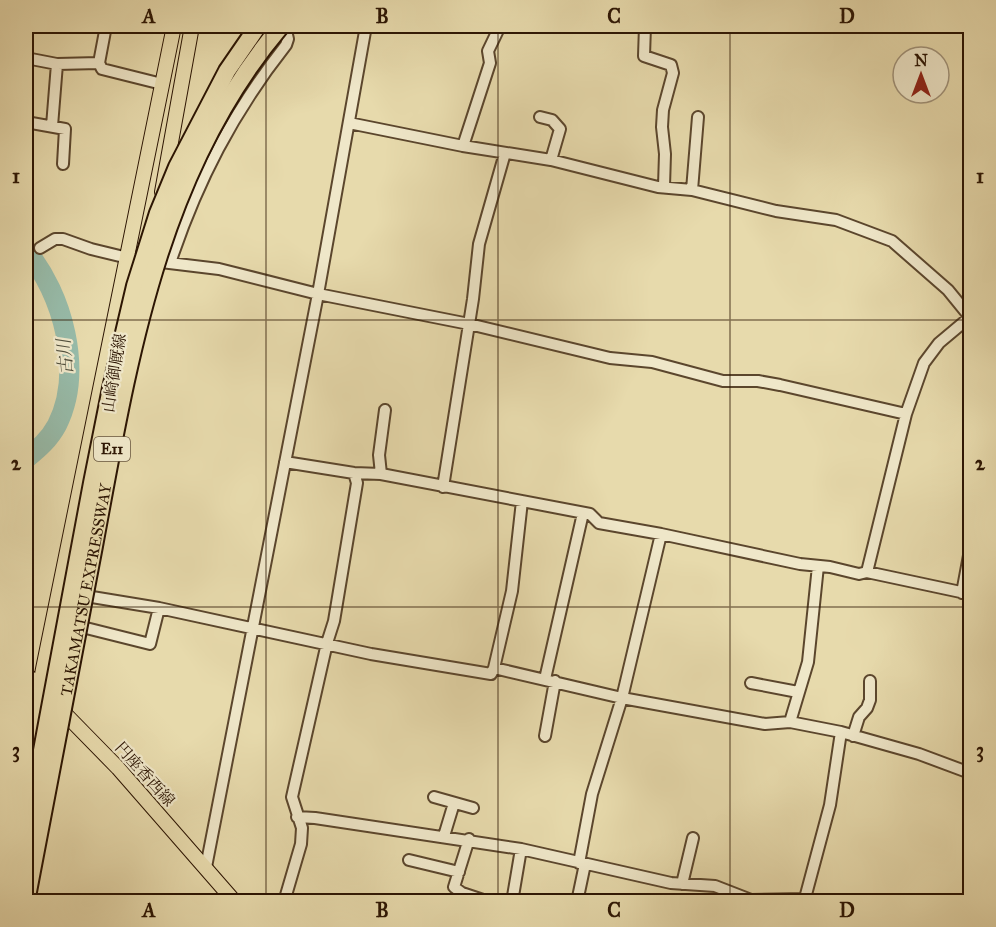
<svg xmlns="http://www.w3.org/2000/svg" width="996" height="927" font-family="'IM FELL Great Primer','Noto Serif JP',serif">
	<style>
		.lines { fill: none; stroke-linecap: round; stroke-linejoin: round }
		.river { stroke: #97bba9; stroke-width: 20 }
		.minor-casing { stroke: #5b462d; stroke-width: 14 }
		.major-casing { stroke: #2c1503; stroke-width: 16 }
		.minor { stroke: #efe7c9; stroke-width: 10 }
		.major { stroke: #e7daac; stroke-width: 14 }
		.highway-bridge-casing { stroke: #2c1503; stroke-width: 20; stroke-linecap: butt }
		.highway-bridge { stroke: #e7daac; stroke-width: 16 }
		.grid { fill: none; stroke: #2c1503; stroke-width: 1.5; stroke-opacity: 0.55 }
		.labels { text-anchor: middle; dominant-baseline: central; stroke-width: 4.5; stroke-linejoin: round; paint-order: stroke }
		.shield { fill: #efe7c9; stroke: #66543e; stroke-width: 1.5 }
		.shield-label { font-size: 15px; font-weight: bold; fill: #2c1503 }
		.street-label { font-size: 16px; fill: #2c1503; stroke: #efe7c9 }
		.water-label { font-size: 18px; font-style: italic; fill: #514f3d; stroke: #efe7c9 }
		.neatline { fill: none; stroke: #2c1503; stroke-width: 2 }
		.grid-label { font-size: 20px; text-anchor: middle; font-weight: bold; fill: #2c1503 }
	</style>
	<rect width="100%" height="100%" fill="#e7daac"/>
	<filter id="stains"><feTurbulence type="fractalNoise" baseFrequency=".00333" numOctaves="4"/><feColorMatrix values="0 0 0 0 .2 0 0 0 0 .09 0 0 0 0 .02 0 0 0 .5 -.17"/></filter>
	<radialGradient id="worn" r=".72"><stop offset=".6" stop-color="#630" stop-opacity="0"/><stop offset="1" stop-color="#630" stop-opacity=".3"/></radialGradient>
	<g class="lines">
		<!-- river -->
		<path class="river" d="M26,250C63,294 84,371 57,425C49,440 38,449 26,459"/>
		<defs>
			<path id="minor" d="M645,26L644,56L671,65L673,73L663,110L662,127L665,154L664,186
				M26,58L57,64L99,63L106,26
				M99,63L102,69L162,84
				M540,117L552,120L560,129L551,160
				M26,122L65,129L63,164
				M349,123L463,146L551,160L658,187L692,190L776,211L836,220L892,241L948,290L970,317
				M52,126L57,64
				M463,146L490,63L488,51L500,26
				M692,190L698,117
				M40,248L55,239H63L91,249L128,258L219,269L318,294L469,324L610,358L652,362L723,381H758L780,385L906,414
				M170,263C197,182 233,112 286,45L288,39L285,26
				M285,462L354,473L381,474L590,514L599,523L661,534L800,564L830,567L859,574L867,572L970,594
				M381,474L379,455L385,410
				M443,487L473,299L479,244L505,153
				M867,572L906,414L924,363L939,343L970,317
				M962,593L970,550
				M92,597L159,608L371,654L491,674L494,668L622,698L765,724L790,722L841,732L919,754L970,773
				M86,628L150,644L159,608
				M494,668L512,591L522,501
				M545,679L583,513
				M751,683L798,692
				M790,722L808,662L818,566
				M545,736L555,681
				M853,736L859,717L867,708L870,700V681
				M434,797L473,808
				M297,817L315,818L521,849L671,883L715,886L751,900L804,899L814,902
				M444,836L454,803
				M469,839L454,887L462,893L489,902
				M409,860L459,872
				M579,863L592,794L622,698L661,534
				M206,867L318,294L366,26
				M682,884L693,838
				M284,902L301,844L302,828L292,797L327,643L334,621L357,483L354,473
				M512,902L521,849
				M577,902L585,864
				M804,902L830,805L841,732"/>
			<path id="major" d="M162,192L192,26
				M26,674L118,768L235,902
				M26,763L43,669L174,26"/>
		</defs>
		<!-- minor casing -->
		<use href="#minor" class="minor-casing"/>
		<!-- major casing -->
		<use href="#major" class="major-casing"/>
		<!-- minor -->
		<use href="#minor" class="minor"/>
		<!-- major -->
		<use href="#major" class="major"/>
		<defs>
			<g id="highway-bridge">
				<path d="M26,836L92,483L111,388L135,286L158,213L177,167L227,71L258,26"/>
				<path id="s1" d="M26,902C49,783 71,665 94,546C128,364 157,172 281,26"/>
			</g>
		</defs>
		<!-- highway-bridge casing -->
		<use href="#highway-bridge" class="highway-bridge-casing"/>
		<!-- highway-bridge -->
		<use href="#highway-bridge" class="highway-bridge"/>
	</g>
	<!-- grid -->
	<path class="grid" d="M266,26V902M498,26V902M730,26V902M26,320H970M26,607H970"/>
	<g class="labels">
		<!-- shield labels -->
		<rect class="shield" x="94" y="437" width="36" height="24" rx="4.5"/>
		<g class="shield-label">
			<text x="112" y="449">E11</text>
		</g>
		<!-- street labels -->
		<g class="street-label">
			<text transform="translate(114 373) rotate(-81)">山崎御厩線</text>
			<text stroke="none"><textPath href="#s1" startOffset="318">TAKAMATSU EXPRESSWAY</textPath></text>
			<text transform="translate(145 774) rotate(48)">円座香西線</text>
		</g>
		<!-- water labels -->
		<g class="water-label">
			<text transform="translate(65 357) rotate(-95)">古川</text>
		</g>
	</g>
	<!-- margin -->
	<rect width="996" height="927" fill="none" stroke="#e7daac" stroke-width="66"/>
	<!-- north arrow -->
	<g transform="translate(921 75)"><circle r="28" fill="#efe7c9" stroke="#a1937a" stroke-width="1.5"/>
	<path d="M0-4.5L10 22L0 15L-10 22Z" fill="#8f2418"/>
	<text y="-9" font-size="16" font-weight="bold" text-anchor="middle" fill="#2c1503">N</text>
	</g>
	<rect x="33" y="33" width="930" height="861" class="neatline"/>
	<g class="grid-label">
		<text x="149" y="23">A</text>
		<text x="382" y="23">B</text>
		<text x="614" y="23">C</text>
		<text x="847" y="23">D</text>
		<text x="16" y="183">1</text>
		<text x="980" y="183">1</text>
		<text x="16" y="470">2</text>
		<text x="980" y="470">2</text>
		<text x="16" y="757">3</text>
		<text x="980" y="757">3</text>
		<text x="149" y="917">A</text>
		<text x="382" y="917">B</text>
		<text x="614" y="917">C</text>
		<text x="847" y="917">D</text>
	</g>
	<rect width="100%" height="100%" filter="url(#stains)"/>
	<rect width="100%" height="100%" fill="url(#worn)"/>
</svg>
